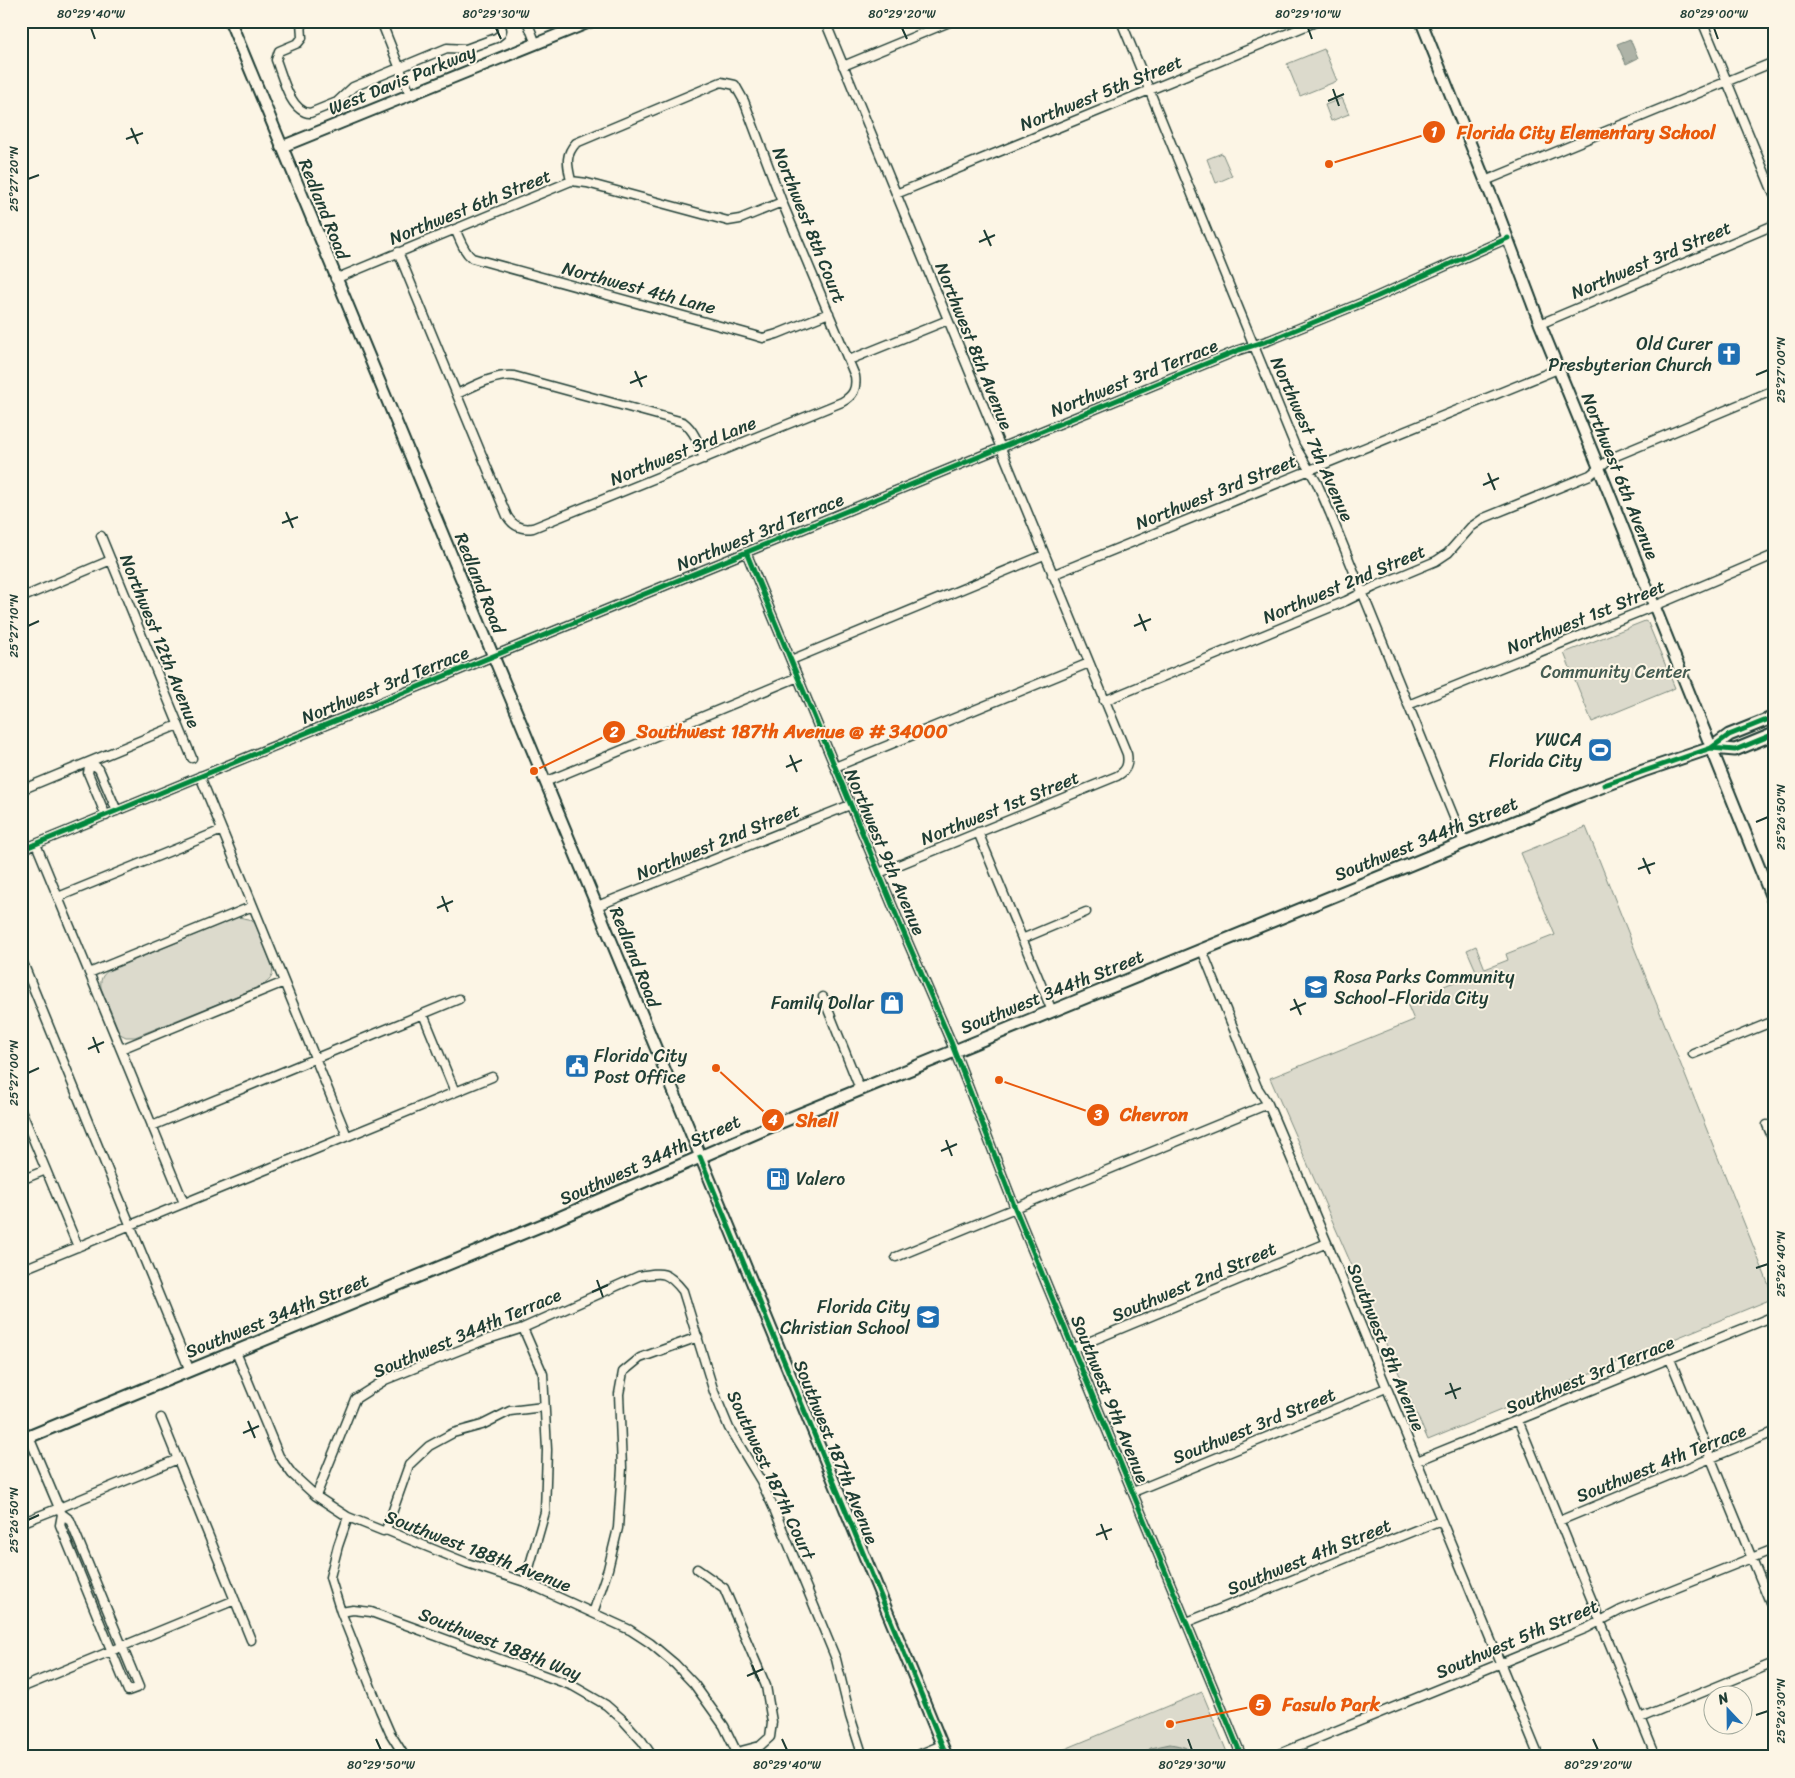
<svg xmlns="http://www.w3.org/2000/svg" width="1795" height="1778" font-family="Sriracha,sans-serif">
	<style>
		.green { fill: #dcdacc; stroke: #7e8c80 }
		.water { fill: #aeb3a7; stroke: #758479 }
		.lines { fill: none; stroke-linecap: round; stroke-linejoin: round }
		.shore { stroke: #586c62; stroke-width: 1 }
		.minor-casing { stroke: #1f3d34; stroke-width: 11 }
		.tertiary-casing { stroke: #1f3d34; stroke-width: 14 }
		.secondary-casing { stroke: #1f3d34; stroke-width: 15 }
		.minor { stroke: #fcf5e5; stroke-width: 8 }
		.tertiary { stroke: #fcf5e5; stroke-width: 10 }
		.secondary { stroke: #fcf5e5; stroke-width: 11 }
		.cycleway-casing { stroke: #fcf5e5; stroke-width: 8 }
		.cycleway { stroke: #00873e; stroke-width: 5 }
		.ticks { fill: none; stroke: #1f3d34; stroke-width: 2 }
		.labels { text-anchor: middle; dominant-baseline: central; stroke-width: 4; stroke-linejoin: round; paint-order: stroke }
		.street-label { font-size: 18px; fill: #1f3d34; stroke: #fcf5e5 }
		.poi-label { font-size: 18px; fill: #1f3d34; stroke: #fcf5e5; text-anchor: end }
		.park-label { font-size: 18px; fill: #455c52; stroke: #fcf5e5 }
		.leader { fill: none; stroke: #e8590c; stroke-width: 2 }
		.callout-dot { fill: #e8590c; stroke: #fcf5e5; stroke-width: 2 }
		.mark-label { font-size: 15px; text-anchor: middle; font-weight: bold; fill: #fff }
		.callout-label { font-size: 19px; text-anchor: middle; font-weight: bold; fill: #e8590c; stroke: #fcf5e5; stroke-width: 4; stroke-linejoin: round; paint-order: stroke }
		.neatline { fill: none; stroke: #1f3d34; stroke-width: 2 }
		.ticks-label { font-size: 12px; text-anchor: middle; fill: #1f3d34 }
	</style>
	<rect width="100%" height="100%" fill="#fcf5e5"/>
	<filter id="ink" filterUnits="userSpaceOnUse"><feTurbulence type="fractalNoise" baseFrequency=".02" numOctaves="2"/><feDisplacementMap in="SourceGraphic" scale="10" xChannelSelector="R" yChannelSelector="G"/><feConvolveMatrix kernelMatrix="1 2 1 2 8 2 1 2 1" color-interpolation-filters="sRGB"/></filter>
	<g filter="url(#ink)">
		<!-- green -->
		<path class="green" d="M1324,49L1337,81L1300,96L1287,64Z
			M1342,98L1349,114L1331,121L1325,105Z
			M1222,153L1232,176L1216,183L1207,159Z
			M1645,621L1648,623L1675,688L1592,722L1564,653Z
			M1586,827L1774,1298L1428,1440L1270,1078L1414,1020L1406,1001L1477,973L1467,950L1476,946L1485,969L1508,960L1506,954L1555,935L1521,853Z
			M238,917L249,919L255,923L272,965C275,977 269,982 259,987L135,1037H126L120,1034L101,988C100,980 102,975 108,971Z
			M1202,1692L1229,1757H1046Z"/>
		<!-- water -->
		<path class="water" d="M1630,39L1638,58L1626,64L1617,44Z
			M1170,1744C1182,1746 1191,1748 1200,1757H1138L1151,1748Z"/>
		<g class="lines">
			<!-- shore -->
			<path class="shore" d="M1145,1757C1161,1747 1177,1748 1193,1757"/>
			<defs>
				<path id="minor" d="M301,21L302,38L298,43L279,51L276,60C282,75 290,112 310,113L337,102L353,87L447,48L466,49L496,38L501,34L502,30L500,21
					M381,21L410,94
					M527,21L536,44
					M825,21L1127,754C1129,765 1126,771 1117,776L879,873
					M1121,21L1295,446L1317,483L1330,513L1464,842
					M1702,21L1774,195
					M843,66L952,21
					M1485,181L1774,62
					M896,194L1318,21
					M455,229C460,239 463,251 472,258L753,335L763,338L777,334L829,313
					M398,252L507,516C513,526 521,530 533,528L842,402C853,396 857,389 855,376L782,202L744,101L735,85L721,82L576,143C564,156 568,166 571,181
					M335,279L571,181L587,183L728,221L740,219L782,202
					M1540,324L1774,225
					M849,360L948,320
					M457,394C474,386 495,374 514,376L683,422C695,431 699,445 704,459
					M101,536L192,758
					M746,552L900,924L951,1042L1015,1208L1242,1757
					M1052,575L1558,369
					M21,598L111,560
					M791,660L1044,555
					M1104,701L1346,601L1374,587L1436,561L1448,553L1471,527L1484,518L1590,475L1611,458L1774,390
					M1408,705L1664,602L1774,555
					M835,767L1089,663
					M200,776L347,1136
					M545,782L798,677
					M21,790L178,725
					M106,816L88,773L90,762L99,769L117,811
					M978,832L1052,1011
					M36,844L184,1203
					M21,850L1239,350L1270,340L1376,297L1508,238
					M58,897L222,830
					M597,906L850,805
					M1022,939L1086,912
					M1202,950L1257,1087L1268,1104L1327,1243L1539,1757
					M21,958L190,1371
					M89,973L253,906
					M823,997L860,1089
					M423,1014L455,1092
					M121,1049L284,982
					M1693,1054L1774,1021
					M21,1110L78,1247
					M1767,1125L1774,1141
					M152,1126L459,999
					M21,1180L46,1170
					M896,1257L1268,1104
					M21,1270L492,1077
					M523,1328L543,1374L547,1450L545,1512L525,1582
					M1074,1348L1327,1243
					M236,1352L279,1456L292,1474L316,1496L348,1517L383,1531L386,1530L467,1563L525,1582L630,1630L650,1643L675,1664L694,1684L724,1726L739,1757
					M1670,1359L1774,1612
					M161,1418L251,1640
					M1518,1420L1656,1757
					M1417,1461L1774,1316
					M1133,1492L1386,1388
					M316,1496L355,1399L385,1380L485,1340L523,1328L639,1276C663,1272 667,1271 683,1291L714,1392L729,1428L761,1481L774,1509L836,1659L850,1716L863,1757
					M62,1514L70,1520L139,1687L128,1691L60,1525L62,1514L59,1508L178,1459
					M348,1517L338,1546L330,1577L341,1612L380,1710L390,1733L405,1757
					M1559,1521L1774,1432
					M21,1523L59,1508L29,1437
					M386,1530L409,1465L429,1446L453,1433L482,1425L510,1411L543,1407
					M697,1569L724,1588L766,1686L772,1722L770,1737L760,1746L737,1752
					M341,1612L353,1610L371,1612L573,1686L606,1705L623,1720L642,1741L653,1757
					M593,1613L608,1569L618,1528L622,1468L619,1394L623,1372L640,1358L698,1337
					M1187,1622L1441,1520
					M21,1688L235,1600
					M1640,1718L1774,1663
					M913,1757L942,1745
					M1272,1757L1587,1628L1621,1610L1774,1549"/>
				<path id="tertiary" d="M230,21L662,1063L947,1757
					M1421,21L1497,210L1540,324L1599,468L1774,904
					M281,147L592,21"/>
				<path id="secondary" d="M1711,748L1735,750L1774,734
					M21,1440L552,1221L781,1122L1580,795L1643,771L1711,748L1729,735L1774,717"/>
			</defs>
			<!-- minor casing -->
			<use href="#minor" class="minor-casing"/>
			<!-- tertiary casing -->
			<use href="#tertiary" class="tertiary-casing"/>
			<!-- secondary casing -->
			<use href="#secondary" class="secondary-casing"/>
			<!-- minor -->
			<use href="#minor" class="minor"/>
			<!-- tertiary -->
			<use href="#tertiary" class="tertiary"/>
			<!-- secondary -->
			<use href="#secondary" class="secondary"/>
			<defs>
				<path id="cycleway" d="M746,552L900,924L951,1042L1015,1208L1242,1757
					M1711,748L1735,750L1774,734
					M1604,785L1711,748L1729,735L1774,717
					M21,850L1239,350L1270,340L1376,297L1508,238
					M700,1157L947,1757"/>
			</defs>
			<!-- cycleway casing -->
			<use href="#cycleway" class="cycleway-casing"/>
			<!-- cycleway -->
			<use href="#cycleway" class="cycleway"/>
		</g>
	</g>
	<!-- ticks -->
	<path class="ticks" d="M91,28L95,39M496,28L501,39M902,28L907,39M1308,28L1312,39M1714,28L1718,39M1333,89L1339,106M1328,101L1344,94M131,128L138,144M126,139L143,133M28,179L39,175M984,230L991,246M979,242L995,235M635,371L642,387M1756,375L1768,370M630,383L647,376M1488,473L1495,490M1483,485L1499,478M286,512L293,528M282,523L298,517M1139,614L1146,631M28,626L39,621M1134,626L1151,619M790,755L797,772M786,767L802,760M1756,822L1768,817M1643,858L1650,874M1638,869L1655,863M442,896L448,912M437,908L453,901M1294,999L1301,1015M1290,1010L1306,1003M93,1037L99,1053M88,1049L104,1042M28,1073L39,1068M946,1140L952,1156M941,1151L957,1144M1756,1268L1768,1264M597,1280L603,1297M592,1292L608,1285M1450,1383L1456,1399M1445,1394L1461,1388M248,1421L255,1438M243,1433L259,1426M28,1520L39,1515M1101,1524L1107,1540M1096,1535L1112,1529M752,1665L759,1681M747,1676L763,1669M1756,1715L1768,1711M376,1739L381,1750M782,1739L787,1750M1188,1739L1192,1750M1593,1739L1598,1750"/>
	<!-- icons -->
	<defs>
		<symbol id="church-square" viewBox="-11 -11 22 22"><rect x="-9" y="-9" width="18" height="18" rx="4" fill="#1f6fb2" stroke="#fcf5e5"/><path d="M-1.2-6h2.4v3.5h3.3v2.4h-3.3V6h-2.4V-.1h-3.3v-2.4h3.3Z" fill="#fff"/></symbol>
		<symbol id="stadium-square" viewBox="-11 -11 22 22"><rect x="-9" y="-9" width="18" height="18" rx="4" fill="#1f6fb2" stroke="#fcf5e5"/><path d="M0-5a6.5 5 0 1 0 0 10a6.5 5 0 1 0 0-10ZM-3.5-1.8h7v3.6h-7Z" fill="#fff"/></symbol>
		<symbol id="school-square" viewBox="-11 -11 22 22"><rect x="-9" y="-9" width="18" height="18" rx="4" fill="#1f6fb2" stroke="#fcf5e5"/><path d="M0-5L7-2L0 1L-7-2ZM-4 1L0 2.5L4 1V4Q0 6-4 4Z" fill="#fff"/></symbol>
		<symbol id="shop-square" viewBox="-11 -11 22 22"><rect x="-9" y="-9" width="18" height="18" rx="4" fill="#1f6fb2" stroke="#fcf5e5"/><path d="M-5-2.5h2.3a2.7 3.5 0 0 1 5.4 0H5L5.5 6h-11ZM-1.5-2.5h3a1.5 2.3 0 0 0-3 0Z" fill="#fff"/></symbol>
		<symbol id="civic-square" viewBox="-11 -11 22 22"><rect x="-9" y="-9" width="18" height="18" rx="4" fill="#1f6fb2" stroke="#fcf5e5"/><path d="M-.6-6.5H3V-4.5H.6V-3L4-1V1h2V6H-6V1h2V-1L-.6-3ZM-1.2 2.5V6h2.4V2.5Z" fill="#fff"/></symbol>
		<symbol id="fuel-square" viewBox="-11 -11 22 22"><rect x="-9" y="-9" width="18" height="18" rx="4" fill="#1f6fb2" stroke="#fcf5e5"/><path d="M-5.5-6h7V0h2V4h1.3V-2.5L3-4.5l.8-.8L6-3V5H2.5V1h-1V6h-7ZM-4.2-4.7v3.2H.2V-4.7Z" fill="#fff"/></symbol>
	</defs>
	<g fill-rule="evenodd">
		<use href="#church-square" x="1715" y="340" width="28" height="28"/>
		<use href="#stadium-square" x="1586" y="736" width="28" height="28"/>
		<use href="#school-square" x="1302" y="973" width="28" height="28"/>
		<use href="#shop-square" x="878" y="989" width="28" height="28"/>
		<use href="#civic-square" x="563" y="1052" width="28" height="28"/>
		<use href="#fuel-square" x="764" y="1165" width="28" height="28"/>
		<use href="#school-square" x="914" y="1303" width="28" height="28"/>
	</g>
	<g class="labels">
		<!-- street labels -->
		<g class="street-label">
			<text transform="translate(402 80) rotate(-22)">West Davis Parkway</text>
			<text transform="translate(1101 93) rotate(-22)">Northwest 5th Street</text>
			<text transform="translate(470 207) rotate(-22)">Northwest 6th Street</text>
			<text transform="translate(324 209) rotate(68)">Redland Road</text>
			<text transform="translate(809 225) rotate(68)">Northwest 8th Court</text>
			<text transform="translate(1651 260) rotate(-23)">Northwest 3rd Street</text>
			<text transform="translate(639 288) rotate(15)">Northwest 4th Lane</text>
			<text transform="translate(974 346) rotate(68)">Northwest 8th Avenue</text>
			<text transform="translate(1134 378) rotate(-22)">Northwest 3rd Terrace</text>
			<text transform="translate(1312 439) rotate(66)">Northwest 7th Avenue</text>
			<text transform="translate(683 451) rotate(-22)">Northwest 3rd Lane</text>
			<text transform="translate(1620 476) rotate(68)">Northwest 6th Avenue</text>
			<text transform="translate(1216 492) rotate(-22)">Northwest 3rd Street</text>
			<text transform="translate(760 532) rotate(-22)">Northwest 3rd Terrace</text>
			<text transform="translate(480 583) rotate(68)">Redland Road</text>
			<text transform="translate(1344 584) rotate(-23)">Northwest 2nd Street</text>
			<text transform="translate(1586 617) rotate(-22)">Northwest 1st Street</text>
			<text transform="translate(160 641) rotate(68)">Northwest 12th Avenue</text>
			<text transform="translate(385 685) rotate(-22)">Northwest 3rd Terrace</text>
			<text transform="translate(1000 808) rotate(-22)">Northwest 1st Street</text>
			<text transform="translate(1426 839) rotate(-22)">Southwest 344th Street</text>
			<text transform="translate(718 842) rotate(-22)">Northwest 2nd Street</text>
			<text transform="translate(885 852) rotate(67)">Northwest 9th Avenue</text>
			<text transform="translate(635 957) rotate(68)">Redland Road</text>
			<text transform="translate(1052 992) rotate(-22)">Southwest 344th Street</text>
			<text transform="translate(650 1160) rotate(-24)">Southwest 344th Street</text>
			<text transform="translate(1194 1282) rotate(-23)">Southwest 2nd Street</text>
			<text transform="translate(277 1316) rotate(-22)">Southwest 344th Street</text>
			<text transform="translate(467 1333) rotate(-23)">Southwest 344th Terrace</text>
			<text transform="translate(1386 1347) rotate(68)">Southwest 8th Avenue</text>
			<text transform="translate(1590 1375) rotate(-22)">Southwest 3rd Terrace</text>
			<text transform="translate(1110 1399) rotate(68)">Southwest 9th Avenue</text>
			<text transform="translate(1254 1426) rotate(-22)">Southwest 3rd Street</text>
			<text transform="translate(836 1452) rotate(68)">Southwest 187th Avenue</text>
			<text transform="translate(1661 1463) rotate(-22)">Southwest 4th Terrace</text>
			<text transform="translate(771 1475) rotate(65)">Southwest 187th Court</text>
			<text transform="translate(478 1551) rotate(21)">Southwest 188th Avenue</text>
			<text transform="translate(1309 1557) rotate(-22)">Southwest 4th Street</text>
			<text transform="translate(1517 1639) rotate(-23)">Southwest 5th Street</text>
			<text transform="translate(500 1644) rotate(21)">Southwest 188th Way</text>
		</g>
		<!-- poi labels -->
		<g class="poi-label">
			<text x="1712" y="344">Old Curer<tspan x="1712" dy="21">Presbyterian Church</tspan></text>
			<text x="1582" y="740">YWCA<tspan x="1582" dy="21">Florida City</tspan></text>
			<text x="1334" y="977" text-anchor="start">Rosa Parks Community<tspan x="1334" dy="21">School-Florida City</tspan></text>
			<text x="874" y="1003">Family Dollar</text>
			<text x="594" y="1056" text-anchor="start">Florida City<tspan x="594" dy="21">Post Office</tspan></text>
			<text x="796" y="1179" text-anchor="start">Valero</text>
			<text x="910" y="1307">Florida City<tspan x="910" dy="21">Christian School</tspan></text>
		</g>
		<!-- park labels -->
		<g class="park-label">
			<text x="1615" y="672">Community Center</text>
		</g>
	</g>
	<!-- callouts -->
	<path class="leader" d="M1329 164L1434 132M534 771L614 732M999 1080L1098 1115M716 1068L773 1120M1170 1724L1260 1705"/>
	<g class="callout-dot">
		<circle cx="1329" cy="164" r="5"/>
		<circle cx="534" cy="771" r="5"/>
		<circle cx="999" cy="1080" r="5"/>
		<circle cx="716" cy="1068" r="5"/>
		<circle cx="1170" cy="1724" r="5"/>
		<circle cx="1434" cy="132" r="12"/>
		<circle cx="614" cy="732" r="12"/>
		<circle cx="1098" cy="1115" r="12"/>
		<circle cx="773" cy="1120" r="12"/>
		<circle cx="1260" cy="1705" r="12"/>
	</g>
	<g class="mark-label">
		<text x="1434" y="137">1</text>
		<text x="614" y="737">2</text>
		<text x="1098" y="1120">3</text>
		<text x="773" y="1125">4</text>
		<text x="1260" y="1710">5</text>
	</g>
	<g class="callout-label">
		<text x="1586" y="139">Florida City Elementary School</text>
		<text x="792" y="738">Southwest 187th Avenue @ # 34000</text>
		<text x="1154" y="1121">Chevron</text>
		<text x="817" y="1127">Shell</text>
		<text x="1331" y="1711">Fasulo Park</text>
	</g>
	<!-- margin -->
	<rect width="1795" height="1778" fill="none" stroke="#fcf5e5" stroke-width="55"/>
	<!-- north arrow -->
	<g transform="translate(1728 1710) rotate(338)"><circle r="24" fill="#fcf5e5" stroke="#a4ab9e"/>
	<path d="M0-4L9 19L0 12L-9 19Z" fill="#1f6fb2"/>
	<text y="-8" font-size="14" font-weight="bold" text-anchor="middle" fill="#1f3d34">N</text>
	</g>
	<rect x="28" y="28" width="1740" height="1722" class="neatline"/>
	<g class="ticks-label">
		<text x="91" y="18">80°29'40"W</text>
		<text x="496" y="18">80°29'30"W</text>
		<text x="902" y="18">80°29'20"W</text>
		<text x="1308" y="18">80°29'10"W</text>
		<text x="1714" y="18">80°29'00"W</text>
		<text transform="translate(14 179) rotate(-90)" y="4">25°27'20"N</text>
		<text transform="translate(1781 370) rotate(-90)" y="4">25°27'00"N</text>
		<text transform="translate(14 626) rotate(-90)" y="4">25°27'10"N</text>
		<text transform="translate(1781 817) rotate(-90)" y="4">25°26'50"N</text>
		<text transform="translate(14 1073) rotate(-90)" y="4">25°27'00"N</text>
		<text transform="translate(1781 1264) rotate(-90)" y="4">25°26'40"N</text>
		<text transform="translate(14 1520) rotate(-90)" y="4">25°26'50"N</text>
		<text transform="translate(1781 1711) rotate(-90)" y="4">25°26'30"N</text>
		<text x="381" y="1769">80°29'50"W</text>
		<text x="787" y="1769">80°29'40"W</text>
		<text x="1192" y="1769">80°29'30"W</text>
		<text x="1598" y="1769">80°29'20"W</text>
	</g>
</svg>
